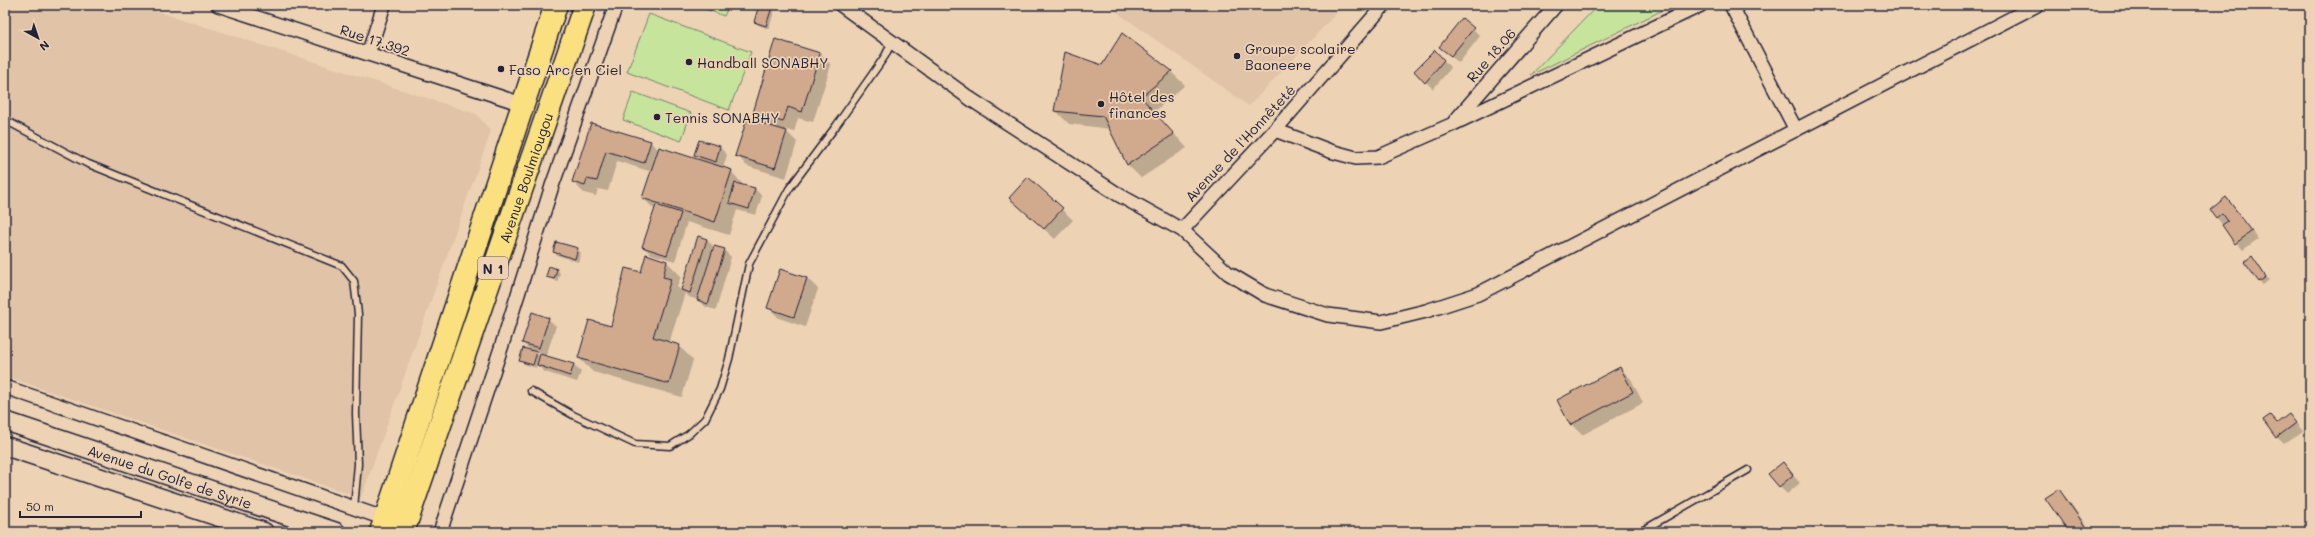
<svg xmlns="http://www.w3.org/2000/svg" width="2315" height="537" font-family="Mali,sans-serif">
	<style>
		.built { fill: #e1c3a7 }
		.green { fill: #c6e49c; stroke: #74836c }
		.shadow { fill: #0003; fill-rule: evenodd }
		.building { fill: #d1aa8e; stroke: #22223b }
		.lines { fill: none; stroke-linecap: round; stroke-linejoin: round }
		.service-casing { stroke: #22223b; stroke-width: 9 }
		.minor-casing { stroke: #22223b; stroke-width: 16 }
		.secondary-casing { stroke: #22223b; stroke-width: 21 }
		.trunk-casing { stroke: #22223b; stroke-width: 25 }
		.service { stroke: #edd2b4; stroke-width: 6 }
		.minor { stroke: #edd2b4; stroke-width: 13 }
		.secondary { stroke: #edd2b4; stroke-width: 18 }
		.trunk { stroke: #fbe080; stroke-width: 22 }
		.poi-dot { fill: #22223b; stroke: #edd2b4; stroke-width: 1.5 }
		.labels { text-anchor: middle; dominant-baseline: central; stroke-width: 3.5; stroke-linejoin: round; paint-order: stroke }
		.shield { fill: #edd2b4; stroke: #5f575f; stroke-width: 1 }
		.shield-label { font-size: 13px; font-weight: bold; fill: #22223b }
		.street-label { font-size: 14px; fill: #22223b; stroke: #edd2b4 }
		.poi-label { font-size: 14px; fill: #22223b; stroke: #edd2b4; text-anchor: start }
	</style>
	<rect width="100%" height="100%" fill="#edd2b4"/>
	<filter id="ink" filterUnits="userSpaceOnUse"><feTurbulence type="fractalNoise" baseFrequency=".025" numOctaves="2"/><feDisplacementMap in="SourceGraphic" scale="8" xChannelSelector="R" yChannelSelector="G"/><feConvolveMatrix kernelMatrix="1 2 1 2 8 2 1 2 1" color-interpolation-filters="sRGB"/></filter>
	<g filter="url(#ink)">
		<!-- built -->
		<path class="built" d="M5,5H137L476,114L491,131L361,498L5,376Z
			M1107,5H1344L1249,106Z"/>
		<!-- green -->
		<path class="green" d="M695,5H729L724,16Z
			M1598,5H1673L1531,75Z
			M649,14L751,52L729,110L627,72Z
			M633,92L691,113L681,141L623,120Z"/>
		<!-- shadow -->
		<path class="shadow" d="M760,5L771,8L774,11L769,29L758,25L755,22Z
			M1473,29L1480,36L1459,63L1440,47Z
			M1123,35L1171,72L1185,85L1154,112L1187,148L1141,178L1127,164L1111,129L1069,124L1055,110L1102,66Z
			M776,41L820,54L831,65L813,122L798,118L794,132L784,129L797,142L786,178L747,166L737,155L767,126L754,113Z
			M1435,52L1451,68L1433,89L1415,71Z
			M591,124L650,142L659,150L702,162L695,155L699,141L720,147L727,155L723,168L731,171L744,186L755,189L762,196L756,215L737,210L729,235L687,222L675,261L651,254L643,247L655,210L643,198L652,172L617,161L608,191L598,189L596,196L584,193L573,182Z
			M1028,178L1073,220L1055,239L1021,208Z
			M2226,199L2258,239L2243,250L2216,217Z
			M699,238L707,240L715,248L724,250L731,257L716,310L706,307L698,300L689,297L685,293L669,343L679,346L693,360L682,397L593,372L579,358L612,328L642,273L667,262L681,276L677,287L681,291Z
			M577,249L581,253L578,262L557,255L554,252Z
			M2255,261L2269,280L2263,285L2259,281Z
			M557,270L560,273L557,282L547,276Z
			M807,278L818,289L805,327L779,318L768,307Z
			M548,319L556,326L546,356L573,364L581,372L577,382L545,372L537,365L536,368L524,364L520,361L532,352L523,343ZM534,351L541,353L540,357Z
			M1620,368L1631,379L1643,403L1582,435L1571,424Z
			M2289,415L2303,431L2284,444L2277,437L2270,416L2278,424Z
			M1783,464L1800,483L1787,494L1779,486Z
			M2059,490L2069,501L2091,532H2070Z"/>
		<!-- building -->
		<path class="building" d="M759,5L772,7L766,26L754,22Z
			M1462,18L1474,28L1451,56L1439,47Z
			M1122,33L1172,71L1141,97L1174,134L1127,165L1103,116L1054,111L1065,52L1102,65Z
			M775,39L820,53L802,112L788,107L783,122L753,113Z
			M1435,50L1444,60L1425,83L1414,71Z
			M747,119L787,131L775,168L735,156Z
			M591,123L651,141L644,163L606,151L597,181L587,179L585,186L572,182Z
			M699,140L720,146L716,162L694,155Z
			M659,147L732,170L715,222L642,198Z
			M1028,177L1063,208L1044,229L1009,198Z
			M735,183L755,188L749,209L729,203Z
			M2226,197L2252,231L2235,244L2222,225L2228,221L2222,213L2216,218L2210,210Z
			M656,205L681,213L667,255L642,247Z
			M698,236L707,239L690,293L681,290Z
			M556,242L578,248L575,259L553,252Z
			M714,246L725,249L708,304L697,300Z
			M646,254L667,261L663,277L671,279L653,337L680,345L669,384L578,358L589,320L611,326L625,268L641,272Z
			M2252,256L2266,277L2259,282L2244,262Z
			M549,266L557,269L554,279L546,277Z
			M780,269L807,278L794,317L767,308Z
			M532,312L549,318L539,348L522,343Z
			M523,348L537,352L533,365L519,361Z
			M540,354L574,364L570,376L537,365Z
			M1620,367L1633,392L1570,425L1557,400Z
			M2289,414L2296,423L2276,438L2263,420L2270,415L2277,423Z
			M1783,462L1793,475L1779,487L1768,474Z
			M2059,489L2089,532H2069L2045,498Z"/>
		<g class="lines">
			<defs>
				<path id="service" d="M5,120L86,163L342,266L354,281L358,314L356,414L358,464L354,508
					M531,391L573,415L635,444L670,446L689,434L705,419L720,389L729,359L749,264L789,189L836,126L885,56L892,42
					M1640,532L1748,470"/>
				<path id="minor" d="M218,5L522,104
					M841,5L972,100L1119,195L1182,230L1228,273L1265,295L1328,315L1381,322L1426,311L1478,294L2037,5
					M1731,5L1796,130
					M368,54L384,5
					M1455,121L1556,5
					M1275,130L1330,151L1356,158L1378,157L1451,125L1701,5
					M1182,230L1275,130L1384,5
					M5,387L386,519
					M440,532L501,348L552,186L616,5"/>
				<g id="secondary">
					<path id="s1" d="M5,421L336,532"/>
					<path d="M5,446L264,532"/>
				</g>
				<g id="trunk">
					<path d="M381,532L556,5"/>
					<path id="s2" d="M403,532L585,5"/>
				</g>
			</defs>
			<!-- service casing -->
			<use href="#service" class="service-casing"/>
			<!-- minor casing -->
			<use href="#minor" class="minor-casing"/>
			<!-- secondary casing -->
			<use href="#secondary" class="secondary-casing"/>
			<!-- trunk casing -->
			<use href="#trunk" class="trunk-casing"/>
			<!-- service -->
			<use href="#service" class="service"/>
			<!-- minor -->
			<use href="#minor" class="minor"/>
			<!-- secondary -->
			<use href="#secondary" class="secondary"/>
			<!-- trunk -->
			<use href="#trunk" class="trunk"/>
		</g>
	</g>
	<!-- markers -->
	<g class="poi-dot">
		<circle cx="1237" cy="56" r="4"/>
		<circle cx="689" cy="62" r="4"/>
		<circle cx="501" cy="69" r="4"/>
		<circle cx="1101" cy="104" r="4"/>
		<circle cx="657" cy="117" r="4"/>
	</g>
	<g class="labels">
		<!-- shield labels -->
		<rect class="shield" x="478" y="257" width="30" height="22" rx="3"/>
		<g class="shield-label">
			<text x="493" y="268">N 1</text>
		</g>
		<!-- street labels -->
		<g class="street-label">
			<text transform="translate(375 40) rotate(18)">Rue 17.392</text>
			<text transform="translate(1491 55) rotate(-49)">Rue 18.06</text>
			<text transform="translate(1240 143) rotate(-47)">Avenue de l'Honnêteté</text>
			<text stroke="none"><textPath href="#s2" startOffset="375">Avenue Boulmiougou</textPath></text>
			<text stroke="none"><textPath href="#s1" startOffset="174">Avenue du Golfe de Syrie</textPath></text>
		</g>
		<!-- poi labels -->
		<g class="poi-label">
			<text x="1245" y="48">Groupe scolaire<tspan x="1245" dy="16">Baoneere</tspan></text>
			<text x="697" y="62">Handball SONABHY</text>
			<text x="509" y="69">Faso Arc en Ciel</text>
			<text x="1109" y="96">Hôtel des<tspan x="1109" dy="16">finances</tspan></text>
			<text x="665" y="117">Tennis SONABHY</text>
		</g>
	</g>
	<!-- margin -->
	<rect width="2315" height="537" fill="none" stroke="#edd2b4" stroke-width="20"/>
	<rect x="10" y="10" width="2295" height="517" fill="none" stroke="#22223b" stroke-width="1.5" filter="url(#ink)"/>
	<!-- north arrow -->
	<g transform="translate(38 38) rotate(140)" stroke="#edd2b4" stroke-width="3" paint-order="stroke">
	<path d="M0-3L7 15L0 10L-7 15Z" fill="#22223b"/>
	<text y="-6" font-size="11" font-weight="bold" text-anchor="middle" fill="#22223b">N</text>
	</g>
	<!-- scale -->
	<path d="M20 511v6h121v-6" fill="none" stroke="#22223b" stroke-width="2"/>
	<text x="26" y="511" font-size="12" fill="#22223b" stroke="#edd2b4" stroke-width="3" paint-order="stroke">50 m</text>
</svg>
